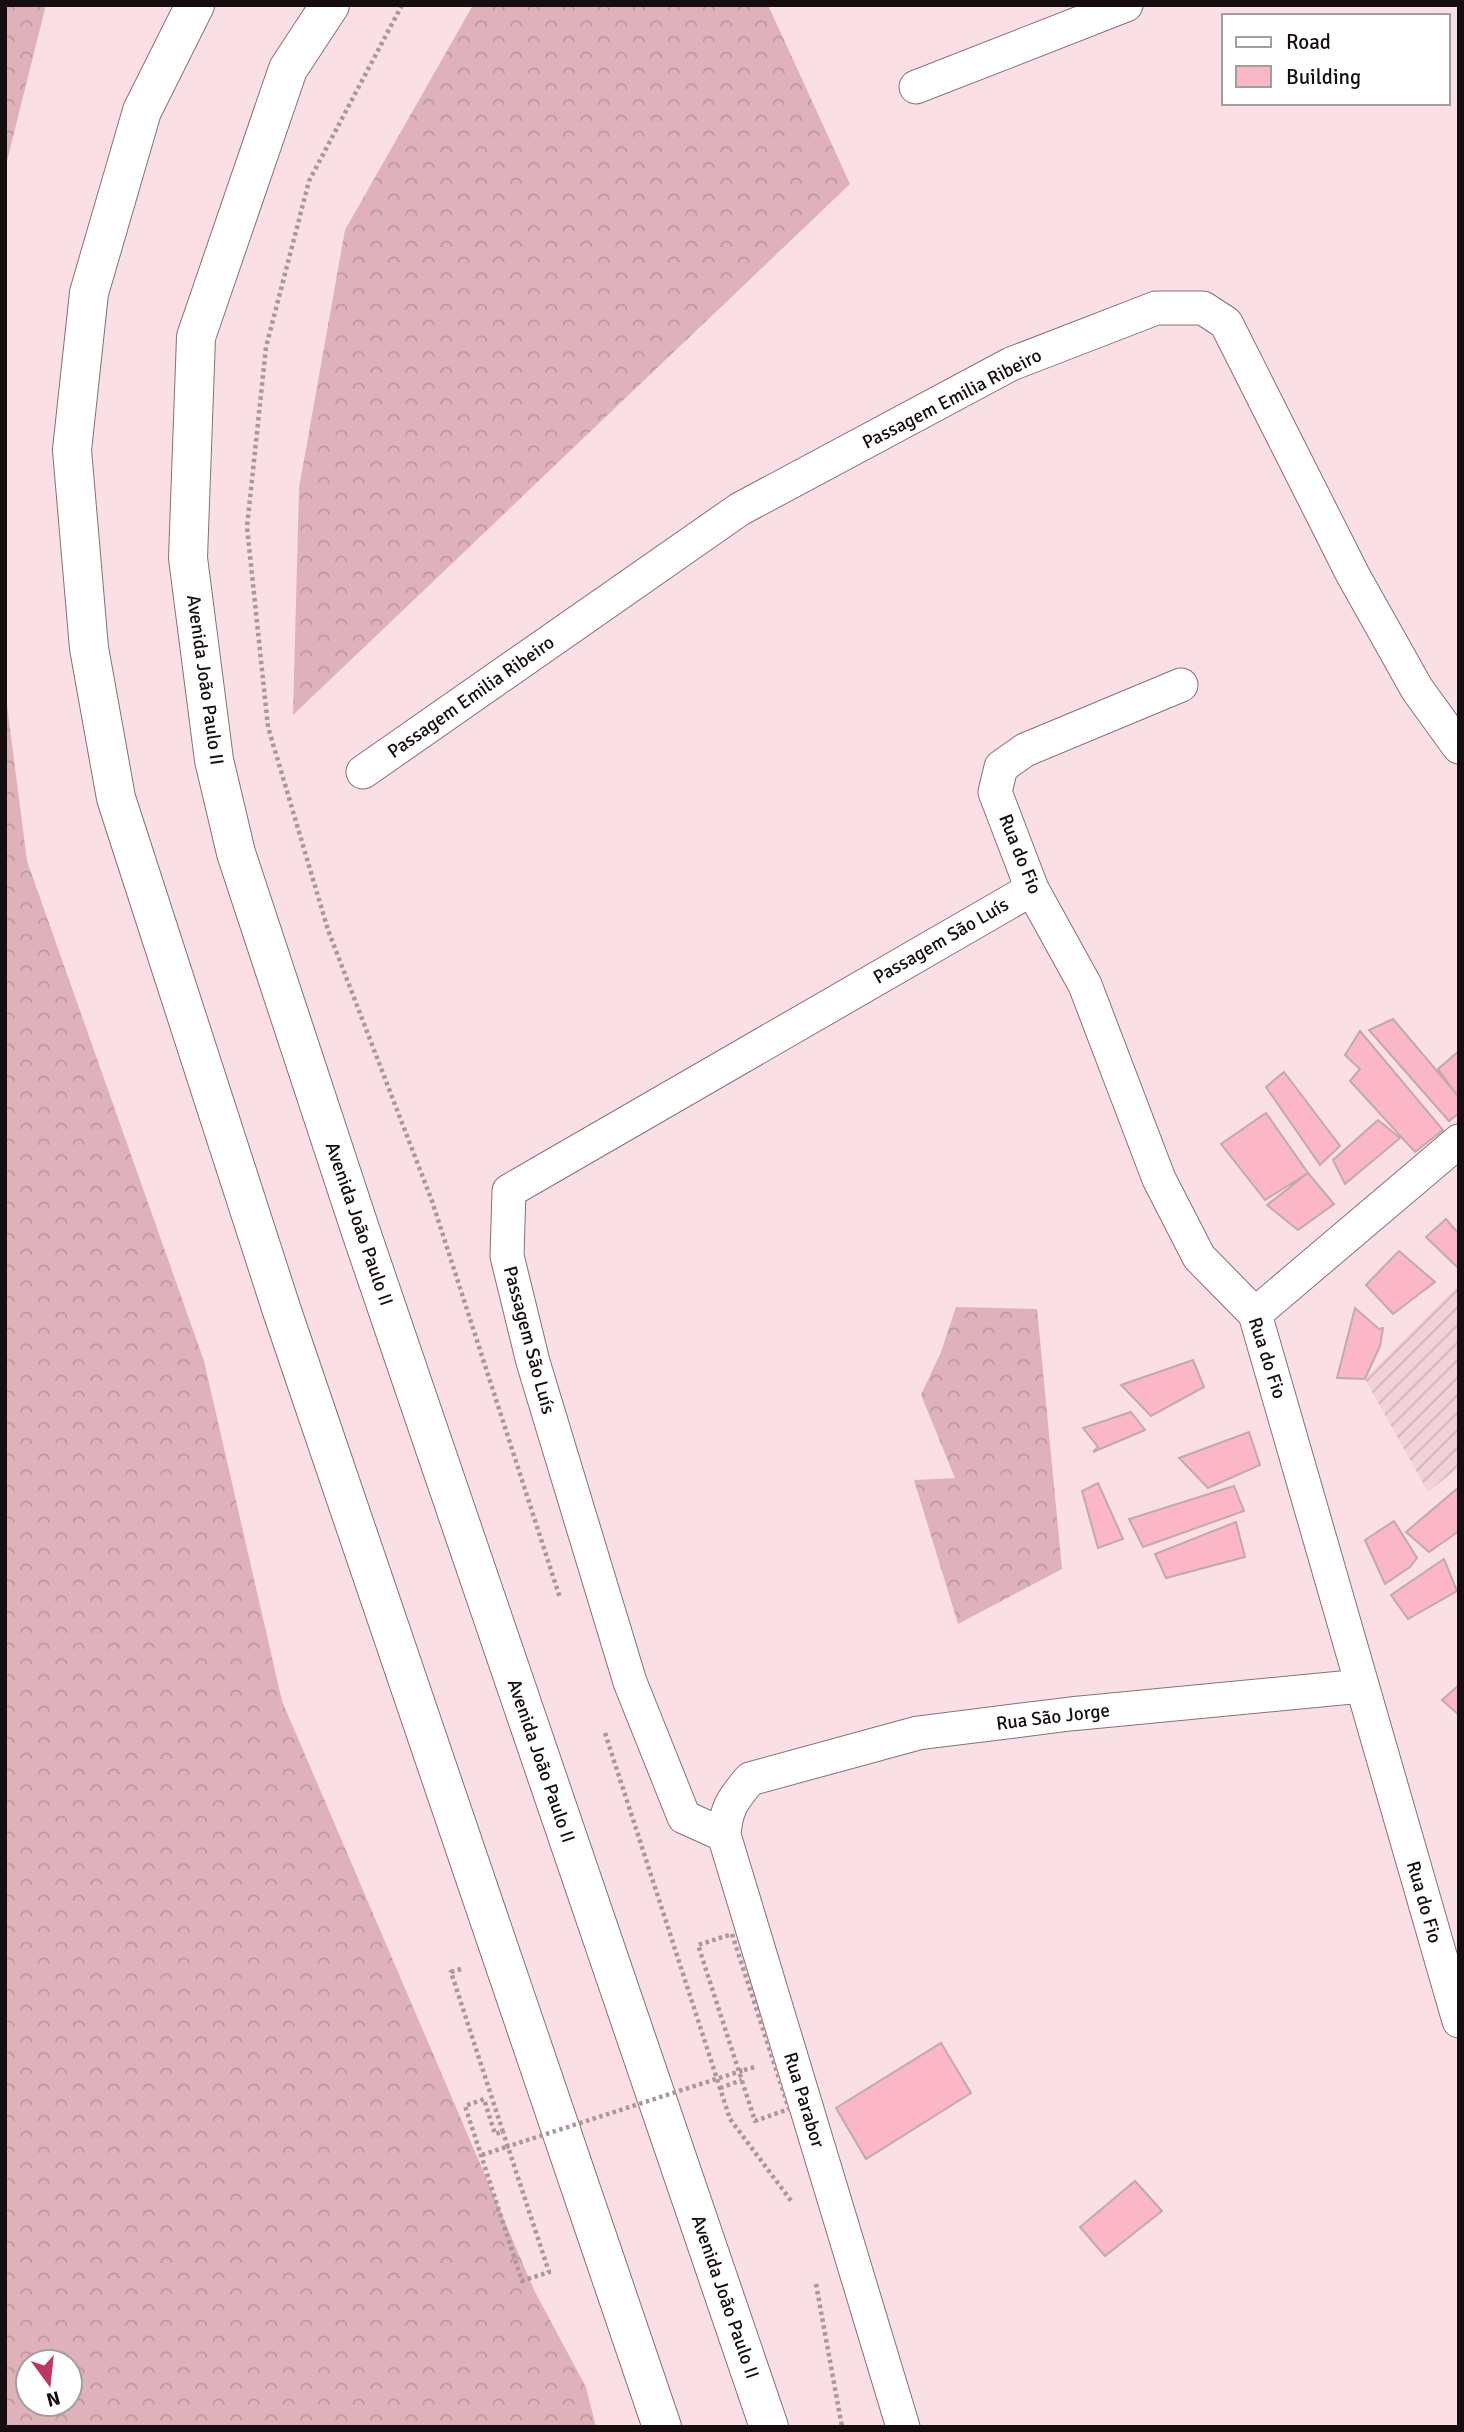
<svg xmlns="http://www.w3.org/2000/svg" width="1464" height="2432" font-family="Signika,sans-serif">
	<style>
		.industrial { fill: url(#industrial-furrows) }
		.forest { fill: url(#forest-crowns); fill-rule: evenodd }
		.building { fill: #fbb7c6; stroke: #c1a9ae; stroke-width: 2 }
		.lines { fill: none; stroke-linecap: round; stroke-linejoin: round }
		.minor-casing { stroke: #877075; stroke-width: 35 }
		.primary-casing { stroke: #877075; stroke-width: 40 }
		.path { stroke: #aa979b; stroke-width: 4.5; stroke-dasharray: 3.5 3.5; stroke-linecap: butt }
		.minor { stroke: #fff; stroke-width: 33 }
		.primary { stroke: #fff; stroke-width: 38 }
		.path-bridge { stroke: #aa979b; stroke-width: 4.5; stroke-dasharray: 3.5 3.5; stroke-linecap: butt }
		.labels { text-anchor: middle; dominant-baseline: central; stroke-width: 7; stroke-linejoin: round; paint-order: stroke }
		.street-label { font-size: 19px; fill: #150d0f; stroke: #fff }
	</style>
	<defs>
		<pattern id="industrial-furrows" width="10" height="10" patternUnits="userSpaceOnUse" patternTransform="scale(1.75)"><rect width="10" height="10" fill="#f2d1d8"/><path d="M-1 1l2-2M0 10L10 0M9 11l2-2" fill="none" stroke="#cfb2b8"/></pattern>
		<pattern id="forest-crowns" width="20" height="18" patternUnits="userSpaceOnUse" patternTransform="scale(1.75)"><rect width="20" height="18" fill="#dfb1bb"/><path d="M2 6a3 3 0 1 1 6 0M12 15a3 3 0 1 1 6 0" fill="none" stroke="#be97a0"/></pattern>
	</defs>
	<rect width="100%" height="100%" fill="#fae0e5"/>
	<!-- industrial -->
	<path class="industrial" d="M1459,1285V1467L1428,1492L1365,1379Z"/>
	<!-- forest -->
	<path class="forest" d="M5,5H46L5,169Z
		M473,5H768L850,184L293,715L299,488L345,230Z
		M5,690L27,861L204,1361L282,1701L535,2292L586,2387L596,2427H5ZM28,2362H70V2404H28Z
		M956,1307L1037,1309L1062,1569L958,1624L914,1480L955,1478L921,1395L941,1352Z"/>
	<!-- building -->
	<path class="building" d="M1393,1019L1459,1097V1113L1449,1121L1369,1030Z
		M1360,1031L1443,1130L1415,1152L1350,1081L1360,1069L1345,1055Z
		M1459,1051V1098L1438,1069Z
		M1284,1072L1340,1146L1320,1165L1266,1087Z
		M1266,1113L1308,1173L1265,1200L1221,1144Z
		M1378,1120L1400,1138L1345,1184L1333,1160Z
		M1308,1173L1334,1204L1298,1230L1267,1205Z
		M1446,1219L1459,1234V1269L1426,1237Z
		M1399,1251L1435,1282L1393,1314L1366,1285Z
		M1355,1308L1379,1329L1383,1328L1380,1346L1365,1379L1337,1378Z
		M1193,1360L1204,1387L1151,1416L1121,1385Z
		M1131,1412L1145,1430L1093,1452L1098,1447L1083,1428Z
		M1249,1432L1260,1465L1208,1488L1179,1458Z
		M1098,1483L1123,1539L1098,1548L1082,1491Z
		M1234,1486L1244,1511L1143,1547L1129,1519Z
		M1459,1487V1531L1429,1552L1406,1532Z
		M1394,1521L1417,1558L1410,1567L1385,1584L1365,1540Z
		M1236,1522L1245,1557L1166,1578L1155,1554Z
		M1444,1559L1457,1591L1408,1619L1391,1595Z
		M1459,1685V1715L1442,1700Z
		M941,2043L971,2093L866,2159L836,2108Z
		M1135,2181L1162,2211L1105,2256L1080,2227Z"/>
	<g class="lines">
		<defs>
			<path id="minor" d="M916,87L1126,5
				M1181,685L1025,750L1001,767L995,792L1032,889L1085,985L1159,1179L1199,1257L1255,1314L1459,2021
				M363,772L740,509L1011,364L1156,308H1203L1226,323L1353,575L1417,689L1459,747
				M1255,1314L1459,1141
				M724,1835L684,1817L630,1682L533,1362L507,1256L509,1191L1032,889
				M903,2427L724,1835C726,1808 733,1799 750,1779L918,1733L1070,1714L1362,1686"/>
			<path id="primary" d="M195,5L142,111L89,293L72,450L89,648L116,798L282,1311L662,2427
				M330,5L288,69L196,337L188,558L214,760L236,853L361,1232L769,2427"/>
		</defs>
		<!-- minor casing -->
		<use href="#minor" class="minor-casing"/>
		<!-- primary casing -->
		<use href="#primary" class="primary-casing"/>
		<!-- path -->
		<path class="path" d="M402,5L309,181L266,347L247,527L268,727L328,930L432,1201L560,1598
			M605,1733L730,2119L792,2202
			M732,1934L789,2109L755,2121L698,1945Z
			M461,1969L451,1972L503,2132L495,2134L484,2099L465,2106L522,2281L549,2272L503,2132
			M744,2070L755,2067
			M720,2088L742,2080
			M482,2155L506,2147
			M816,2284L842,2427"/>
		<!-- minor -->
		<use href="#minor" class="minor"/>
		<!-- primary -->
		<use href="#primary" class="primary"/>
		<!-- path-bridge -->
		<path class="path-bridge" d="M506,2147L744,2070"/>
	</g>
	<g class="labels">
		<!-- street labels -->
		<g class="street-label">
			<text transform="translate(952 399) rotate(-27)">Passagem Emilia Ribeiro</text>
			<text transform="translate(205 680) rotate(82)">Avenida João Paulo II</text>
			<text transform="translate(471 697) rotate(-35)">Passagem Emilia Ribeiro</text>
			<text transform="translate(1020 854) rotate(68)">Rua do Fio</text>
			<text transform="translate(941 941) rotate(-30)">Passagem São Luís</text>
			<text transform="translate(359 1224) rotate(71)">Avenida João Paulo II</text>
			<text transform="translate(529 1340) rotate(75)">Passagem São Luís</text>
			<text transform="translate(1267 1358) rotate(72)">Rua do Fio</text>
			<text transform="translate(1053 1717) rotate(-7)">Rua São Jorge</text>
			<text transform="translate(541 1761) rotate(71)">Avenida João Paulo II</text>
			<text transform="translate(1424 1902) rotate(74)">Rua do Fio</text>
			<text transform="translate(804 2100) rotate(73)">Rua Parabor</text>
			<text transform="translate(725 2297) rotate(71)">Avenida João Paulo II</text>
		</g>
	</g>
	<!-- border -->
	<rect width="1464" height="2432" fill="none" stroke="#150d0f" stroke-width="14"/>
	<!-- legend -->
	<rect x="1222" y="14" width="228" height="91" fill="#ffffff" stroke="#a19e9f" stroke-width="2"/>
	<rect x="1236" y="37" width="35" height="10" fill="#ffffff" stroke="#a19e9f" stroke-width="2"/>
	<text x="1286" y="49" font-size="21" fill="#150d0f">Road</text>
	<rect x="1236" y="66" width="35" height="21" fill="#fbb7c6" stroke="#a19e9f" stroke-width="2"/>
	<text x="1286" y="84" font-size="21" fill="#150d0f">Building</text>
	<!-- north arrow -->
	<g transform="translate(49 2383) rotate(165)"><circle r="33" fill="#ffffff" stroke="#a19e9f" stroke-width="2"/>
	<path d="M0-5L12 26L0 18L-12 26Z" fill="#c13466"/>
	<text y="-10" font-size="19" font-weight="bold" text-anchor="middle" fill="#150d0f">N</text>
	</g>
</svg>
